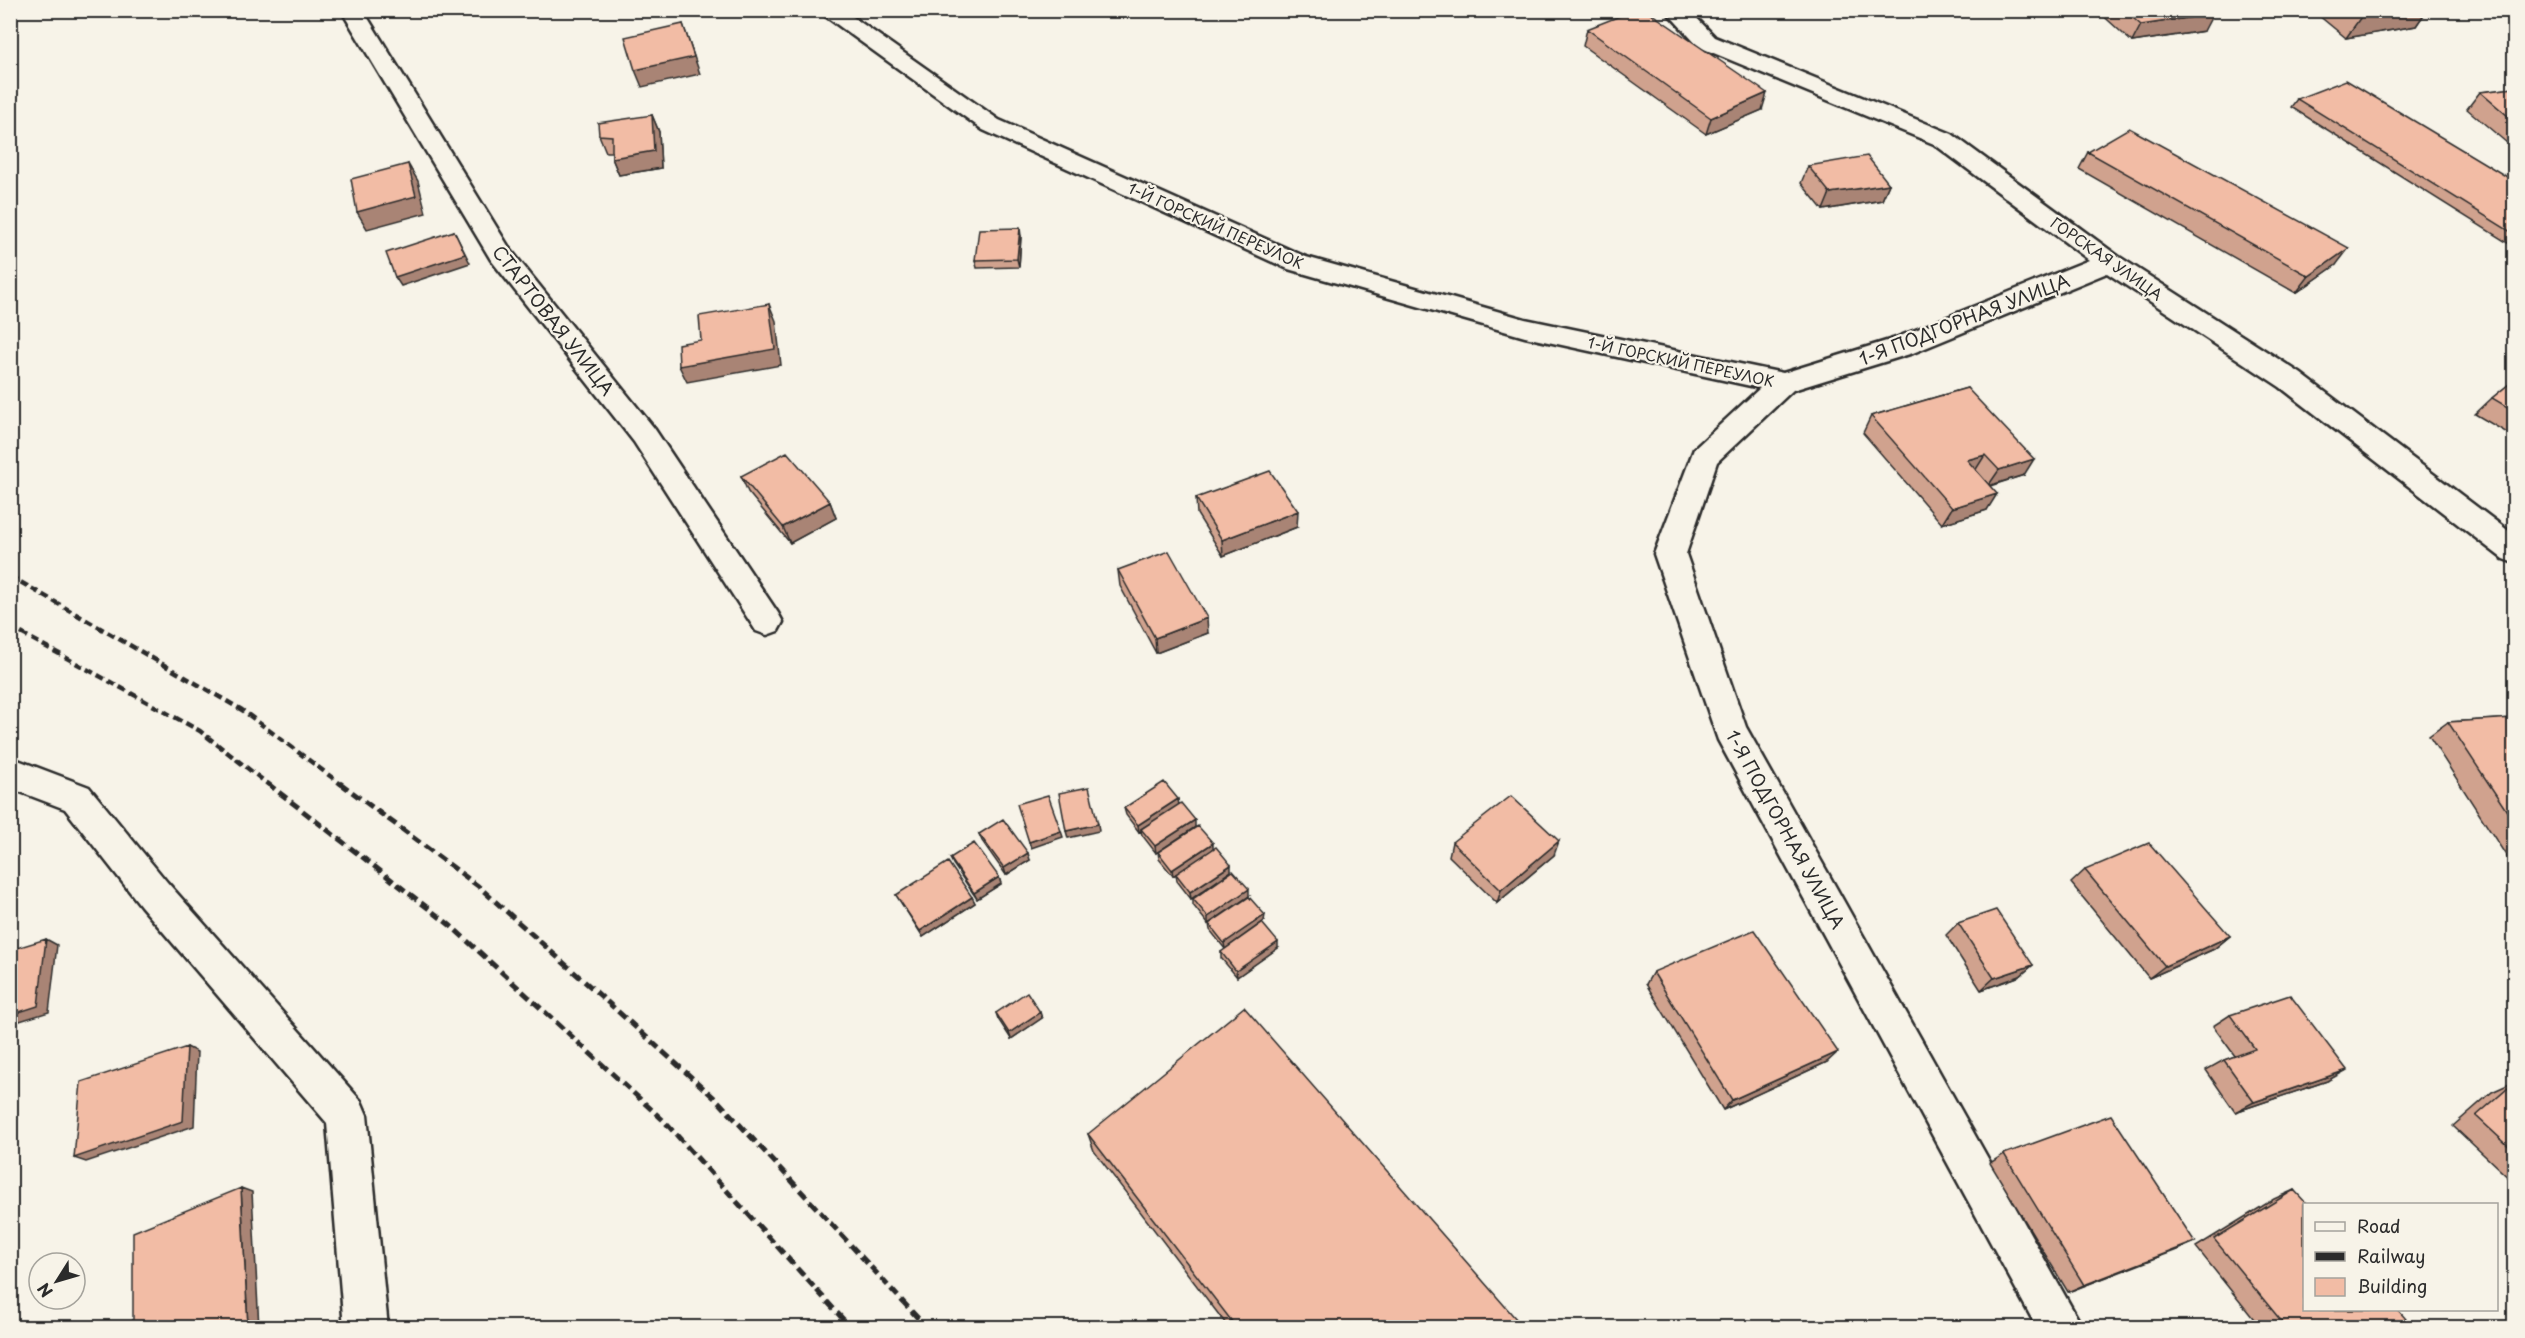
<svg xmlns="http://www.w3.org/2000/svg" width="2525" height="1338" font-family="'Playpen Sans',sans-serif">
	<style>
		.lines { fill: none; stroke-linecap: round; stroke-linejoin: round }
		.minor-casing { stroke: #2b2b2b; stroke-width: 5 }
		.minor { fill: #f7f3e8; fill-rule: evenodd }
		.rail-far1 { stroke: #2b2b2b; stroke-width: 4.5; stroke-dasharray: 8 4.5; stroke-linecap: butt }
		.rail { stroke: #2b2b2b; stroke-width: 5; stroke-dasharray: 10 5; stroke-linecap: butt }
		.wall { fill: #d0a28e; stroke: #2b2b2b; stroke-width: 1.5 }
		.shaded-wall { fill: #a98474; stroke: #2b2b2b; stroke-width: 1.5 }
		.building { fill: #f2bca5; stroke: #2b2b2b; stroke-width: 1.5 }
		.labels { text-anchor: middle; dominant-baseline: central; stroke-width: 4.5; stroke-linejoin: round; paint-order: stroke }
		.far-street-label { font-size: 15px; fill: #2b2b2b; stroke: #f7f3e8 }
		.street-label { font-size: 18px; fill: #2b2b2b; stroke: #f7f3e8 }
	</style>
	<rect width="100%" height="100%" fill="#f7f3e8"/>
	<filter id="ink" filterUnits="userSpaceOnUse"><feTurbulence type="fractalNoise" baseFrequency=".0167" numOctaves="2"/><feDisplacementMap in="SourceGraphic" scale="12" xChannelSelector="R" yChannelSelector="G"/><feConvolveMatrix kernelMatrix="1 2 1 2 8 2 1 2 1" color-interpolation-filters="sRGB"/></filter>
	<g filter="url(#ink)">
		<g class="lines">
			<defs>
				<path id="minor" d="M341,10H363L510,249L654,428L778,613L783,622L778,631L767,635L756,631L634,442L491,260Z
					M817,10H843L999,120L1306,257L1525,319L1783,373L1893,339L2089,260L1934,144L1699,47L1665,10H1689L1715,37L1952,134L2118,256L2300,373L2514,535V563L2503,559L2280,387L2107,273L1913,353L1793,390L1717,462L1686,554L1746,727L2083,1328H2037L1718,740L1654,554L1694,449L1760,388L1525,337L1288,269L983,130Z
					M10,757L89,787L167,882L361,1101L367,1115L388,1328H344L327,1123L141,906L65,809L10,788Z"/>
			</defs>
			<!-- minor casing -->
			<use href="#minor" class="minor-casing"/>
			<!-- minor -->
			<use href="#minor" class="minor"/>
			<!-- rail-far1 -->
			<path class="rail-far1" d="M10,576L242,710L342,785
				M10,627L200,731L269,785"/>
			<!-- rail -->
			<path class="rail" d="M267,783L451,926L663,1120L851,1328
				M340,783L478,886L719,1102L927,1328"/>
		</g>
		<!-- wall -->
		<path class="wall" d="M2097,10H2209L2204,31L2132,42Z
			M2312,10H2427L2416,26L2346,38Z
			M1587,29L1762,110L1706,134L1583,46Z
			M2514,88V149L2467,109L2480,92Z
			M2297,99L2514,181V247L2291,107Z
			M652,115L659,132L661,168L619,175L612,158V152H606L599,135Z
			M2088,152L2336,265L2296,293L2079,169Z
			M1808,166L1889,184L1882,200L1823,210L1801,183Z
			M1021,236L1019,267L977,268L975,260Z
			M2514,380V437L2475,414L2492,398Z
			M1967,388L2024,475L1990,486L1987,510L1942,524L1863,433L1871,416Z
			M741,476L830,502L836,518L790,543L748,492Z
			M1196,498L1297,527L1223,556L1197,514Z
			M1118,570L1208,633L1156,653L1120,586Z
			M2514,718V868L2429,736L2448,722Z
			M1179,804L1195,827L1156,853L1142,835L1141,831L1139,832L1126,815L1124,808Z
			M979,834L1030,860L1006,875L982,841Z
			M1452,842L1554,855L1497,903L1449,856Z
			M1213,849L1231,871L1191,899L1177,881L1176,874L1173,876L1159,859L1158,852Z
			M950,858L999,877L1001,884L977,899L953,864Z
			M2085,870L2230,936L2214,949L2149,978L2071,883Z
			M896,895L972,897L975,903L923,937L900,901Z
			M1249,896L1208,924L1193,905V899Z
			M1264,921L1225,949L1210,930L1209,924Z
			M1958,923L2033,965L2020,976L1981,990L1946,935Z
			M1278,948L1237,977L1221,958V952Z
			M1653,972L1827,1062L1723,1110L1646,984Z
			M996,1013L1042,1018L1011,1039L998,1019Z
			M2230,1015L2327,1081L2235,1112L2206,1070L2224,1060L2235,1056L2213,1026Z
			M2514,1082V1183L2453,1126L2492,1092Z
			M1088,1134L1524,1328H1229L1094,1151Z
			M2004,1154L2195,1242L2068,1292L1990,1163Z
			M2294,1190L2393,1328H2261L2196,1247L2274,1199Z"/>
		<!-- shaded-wall -->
		<path class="shaded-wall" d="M2382,10H2427L2416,26L2346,38L2363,14Z
			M2213,14L2204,31L2132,42L2141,25Z
			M683,24L700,74L642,87L635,70Z
			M1767,93L1762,110L1706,134L1711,118Z
			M652,115L659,132L661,168L619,175L612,158Z
			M408,164L418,181L426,213L367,229L357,212Z
			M1889,184L1882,200L1823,210L1830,193Z
			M1020,228L1021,236L1019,267L1017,259Z
			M454,231L470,263L401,286L395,277Z
			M2349,248L2336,265L2296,293L2309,276Z
			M769,304L776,321L781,365L687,382L679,366Z
			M1985,455L1975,471L1967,460Z
			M2034,459L2024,475L1988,486L1999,470Z
			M1997,494L1987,510L1942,524L1952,508Z
			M830,502L836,518L790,543L783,527Z
			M1298,511L1297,527L1223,556L1222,540Z
			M1207,618L1208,633L1156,653L1155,638Z
			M1178,799L1179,806L1141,829V831L1139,832L1138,825Z
			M1195,820V827L1156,853L1155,846Z
			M1098,824L1099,831L1068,838L1066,831Z
			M1061,831L1063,837L1031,848L1029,842Z
			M1559,841L1554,855L1497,903L1501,890Z
			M1213,843V850L1173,876L1172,870Z
			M1028,853L1030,860L1006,875L1004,868Z
			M1231,865V871L1191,899L1190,892Z
			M999,877L1001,884L977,899L974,893Z
			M1249,889V896L1208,924V917Z
			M972,897L975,903L923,937L920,931Z
			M1265,915L1264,921L1225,949L1224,943Z
			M2230,936L2214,949L2149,978L2165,966Z
			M46,939L57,945L49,1012L10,1024V1015Z
			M1278,942V948L1237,977L1236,971Z
			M2033,965L2020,976L1981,990L1994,978Z
			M1040,1012L1042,1018L1011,1039L1009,1033Z
			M187,1047L197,1052L194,1126L86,1162L74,1158Z
			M1838,1052L1827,1062L1723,1110L1732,1100Z
			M2347,1070L2327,1081L2235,1112L2254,1102Z
			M241,1188L252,1192L259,1328H248Z
			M2195,1242L2177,1250L2068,1292L2084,1285Z"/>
		<!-- building -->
		<path class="building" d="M1635,10H1646L1767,93L1711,118L1587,29Z
			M2124,10H2209L2213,14L2141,25Z
			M2359,10H2382L2363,14Z
			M683,24L694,57L635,70L625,37Z
			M2346,80L2514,181V234L2297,99Z
			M2514,88V121L2480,92Z
			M652,115L654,151L612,158V136L599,135L598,123Z
			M2129,128L2349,248L2309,276L2088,152Z
			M1867,156L1889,184L1830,193L1808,166Z
			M408,164L416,196L357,212L351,179Z
			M1020,228L1017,259L975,260L979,229Z
			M454,231L465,254L395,277L386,253Z
			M769,304L775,349L679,366L678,344L701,340L699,316Z
			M2514,380V411L2492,398Z
			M1967,388L2034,459L1999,470L1985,455L1967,460L1997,494L1952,508L1871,416Z
			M787,452L830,502L783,527L741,476Z
			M1270,471L1298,511L1222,540L1196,498Z
			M1169,551L1207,618L1155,638L1118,570Z
			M2514,718V822L2448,722Z
			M1164,782L1178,799L1138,825L1124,808Z
			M1089,787L1098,824L1066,831L1059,793Z
			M1048,795L1061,831L1029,842L1017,804Z
			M1511,796L1559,841L1501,890L1452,842Z
			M1181,803L1195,820L1155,846L1141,829Z
			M1003,819L1028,853L1004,868L979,834Z
			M1198,826L1213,843L1172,870L1158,852Z
			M974,843L999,877L974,893L950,858Z
			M2149,843L2230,936L2165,966L2085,870Z
			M1216,847L1231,865L1190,892L1176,874Z
			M948,862L972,897L920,931L896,895Z
			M1233,871L1249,889L1208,917L1193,899Z
			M1249,897L1265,915L1224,943L1209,924Z
			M1996,910L2033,965L1994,978L1958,923Z
			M1262,923L1278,942L1236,971L1221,952Z
			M1754,930L1838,1052L1732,1100L1653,972Z
			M46,939L38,1006L10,1015V950Z
			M1027,992L1040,1012L1009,1033L996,1013Z
			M2290,995L2347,1070L2254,1102L2224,1060L2255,1049L2230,1015Z
			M1244,1007L1524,1328H1237L1088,1134Z
			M187,1047L183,1121L74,1158L81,1082Z
			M2514,1083V1151L2476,1116Z
			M2111,1115L2195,1242L2084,1285L2004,1154Z
			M241,1188L248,1328H133V1232Z
			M2294,1190L2307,1204H2304V1310H2398L2406,1319L2393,1328H2287L2214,1239Z"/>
	</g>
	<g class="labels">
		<!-- far-street labels -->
		<g class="far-street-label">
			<text transform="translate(1216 225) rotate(24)">1-Й ГОРСКИЙ ПЕРЕУЛОК</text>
			<text transform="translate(2107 258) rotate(35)">ГОРСКАЯ УЛИЦА</text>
			<text transform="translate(1681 361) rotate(12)">1-Й ГОРСКИЙ ПЕРЕУЛОК</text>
		</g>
		<!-- street labels -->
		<g class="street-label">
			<text transform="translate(1964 319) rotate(-21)">1-Я ПОДГОРНАЯ УЛИЦА</text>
			<text transform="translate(554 320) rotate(52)">СТАРТОВАЯ УЛИЦА</text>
			<text transform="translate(1786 829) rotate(61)">1-Я ПОДГОРНАЯ УЛИЦА</text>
		</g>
	</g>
	<!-- margin -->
	<rect width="2525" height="1338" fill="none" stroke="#f7f3e8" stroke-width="36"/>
	<rect x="18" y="18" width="2489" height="1302" fill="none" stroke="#2b2b2b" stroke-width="2" filter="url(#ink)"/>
	<!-- legend -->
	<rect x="2303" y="1203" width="195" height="108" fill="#f7f3e8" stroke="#a5a39c" stroke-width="1.5"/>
	<rect x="2315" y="1222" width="30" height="9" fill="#f7f3e8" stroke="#a5a39c" stroke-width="1.5"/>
	<text x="2357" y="1233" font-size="18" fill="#2b2b2b">Road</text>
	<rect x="2315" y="1252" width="30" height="9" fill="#2b2b2b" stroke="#a5a39c" stroke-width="1.5"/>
	<text x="2357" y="1263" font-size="18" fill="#2b2b2b">Railway</text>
	<rect x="2315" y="1278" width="30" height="18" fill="#f2bca5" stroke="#a5a39c" stroke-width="1.5"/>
	<text x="2357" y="1293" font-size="18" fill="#2b2b2b">Building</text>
	<!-- north arrow -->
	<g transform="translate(57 1281) rotate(233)"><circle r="28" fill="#f7f3e8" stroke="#a5a39c" stroke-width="1.5"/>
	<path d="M0-4.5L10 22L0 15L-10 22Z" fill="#2b2b2b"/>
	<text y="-9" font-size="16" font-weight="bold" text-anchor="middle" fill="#2b2b2b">N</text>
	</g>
</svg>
